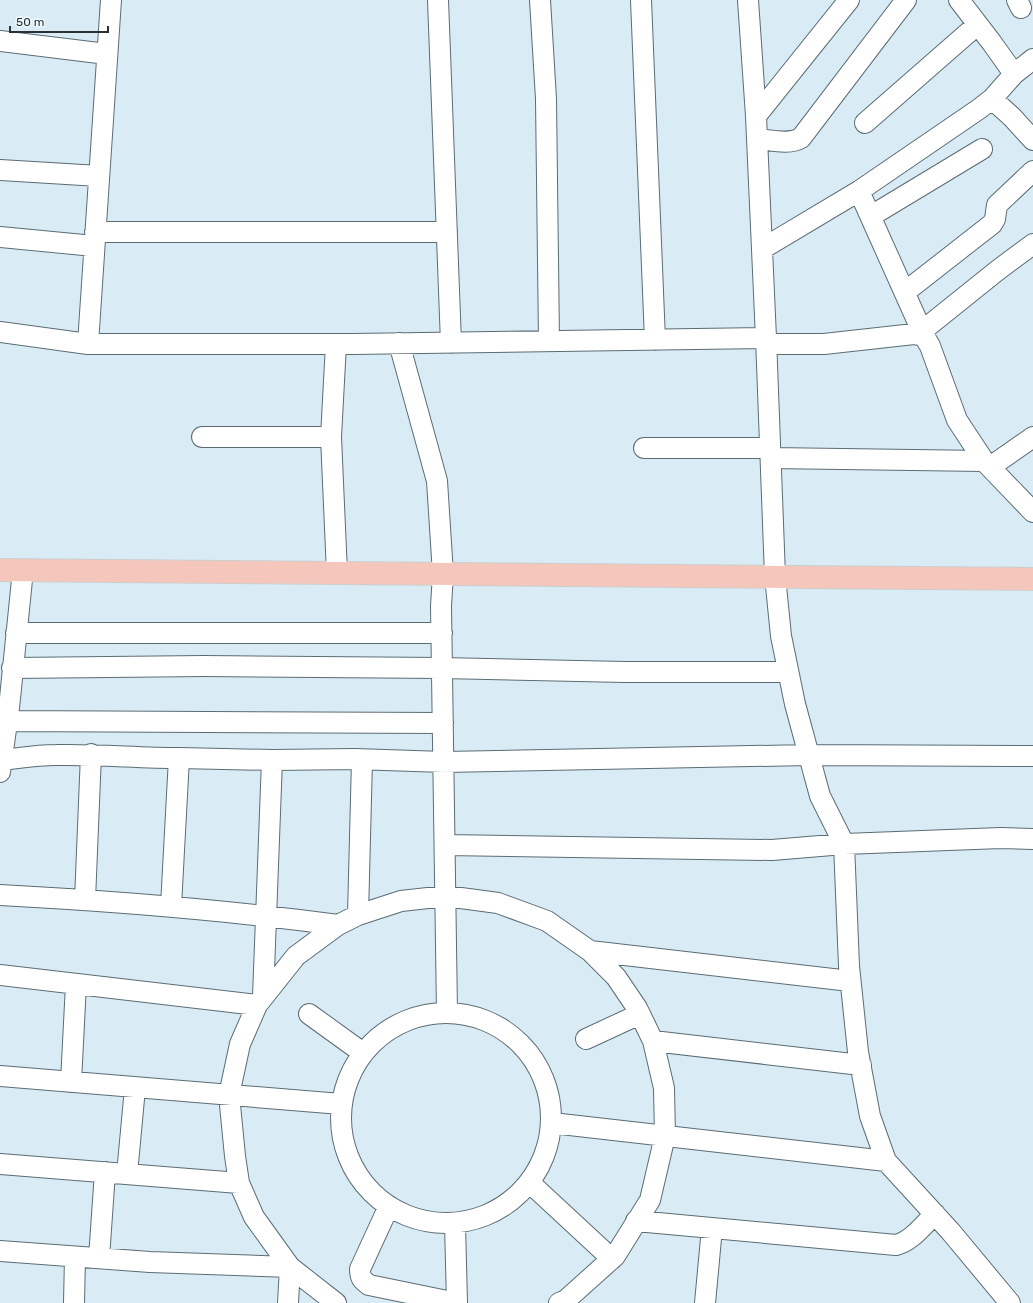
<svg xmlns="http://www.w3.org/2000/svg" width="1033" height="1303" font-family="Rubik,sans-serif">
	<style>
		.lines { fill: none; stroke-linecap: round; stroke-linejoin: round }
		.minor-casing { stroke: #5b6c73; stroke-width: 22 }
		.major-casing { stroke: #cccece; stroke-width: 24 }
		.minor { stroke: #fff; stroke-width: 20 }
		.major { stroke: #f5c7bc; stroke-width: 22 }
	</style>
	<rect width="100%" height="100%" fill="#d9ecf5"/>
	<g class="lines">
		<defs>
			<path id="minor" d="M438,0L451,343
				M540,0L546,99L549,341
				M641,0L655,340
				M959,0L992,43L1014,74L992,99
				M1017,0L1021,8
				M0,41L107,54
				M1014,74L1033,59
				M756,116L849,0
				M865,123L977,25
				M757,139C771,140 789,145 801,138L906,0
				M0,170L99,176
				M859,191L924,336
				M871,216L982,149
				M95,232H447
				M0,237L94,246
				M762,249L859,191L979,109L992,99L1012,117L1033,140
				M905,292L992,224L995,219L997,205L1033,171
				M922,331L998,270L1033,244
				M0,332L88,344H353L766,338L756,116L748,0
				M766,338L775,576L781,636L795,704L820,796L844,844L849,966L858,1052L870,1116L886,1161L951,1232L1010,1303
				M399,343L437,481L443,574L441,606L447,1012
				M88,344L111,0
				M336,344L331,437L337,573
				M766,344H824L914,334L924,336L930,346L957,420L984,461
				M202,437H331
				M644,448H770
				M771,458L984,461L1033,512
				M990,467L1033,437
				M16,633H442
				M12,668L204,666L442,668L625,672H788
				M7,721L443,723
				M179,758L272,760L263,997
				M2,760C20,758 38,755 56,755C97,754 138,758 179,758L171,906
				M272,760L355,759L444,762L809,755L1033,756
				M0,772L9,708L23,570
				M445,845L772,850L844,844L1001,838L1033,839
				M0,895C113,901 226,910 338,925
				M85,900L91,754
				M358,915L362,760
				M590,951L850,981
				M0,975L257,1005
				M341 1118a105 105 0 1 1 210 0a105 105 0 1 1-210 0Z
				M309,1014L363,1053
				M586,1039L640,1014
				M653,1041L861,1065
				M0,1076L341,1104
				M71,1082L76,984
				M552,1123L886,1161
				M0,1164L239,1183
				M127,1174L135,1088
				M530,1183L612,1259
				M389,1206L360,1269C360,1278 362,1280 369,1285L457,1303
				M636,1221L896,1245C912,1241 923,1225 935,1214
				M455,1224L457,1303
				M0,1251L150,1262L290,1267L288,1303
				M99,1258L105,1172
				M74,1303L75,1257
				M336,1303L290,1267L254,1217L239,1183L235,1156L229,1095L240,1044L257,1005L296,956L338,925L358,915L401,901L446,896L498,903L547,921L590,951L616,977L637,1008L653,1041L664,1088L665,1136L650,1200L615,1256L566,1300L559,1303
				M705,1303L712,1228"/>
			<path id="major" d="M0,570L1033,579"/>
		</defs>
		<!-- minor casing -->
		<use href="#minor" class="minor-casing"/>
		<!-- major casing -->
		<use href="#major" class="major-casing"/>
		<!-- minor -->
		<use href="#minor" class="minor"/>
		<!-- major -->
		<use href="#major" class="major"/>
	</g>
	<!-- scale -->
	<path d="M10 26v6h98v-6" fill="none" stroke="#2a3134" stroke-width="2"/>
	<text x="16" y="26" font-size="12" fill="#2a3134" stroke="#edf8fd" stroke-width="3" paint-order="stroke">50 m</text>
</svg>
